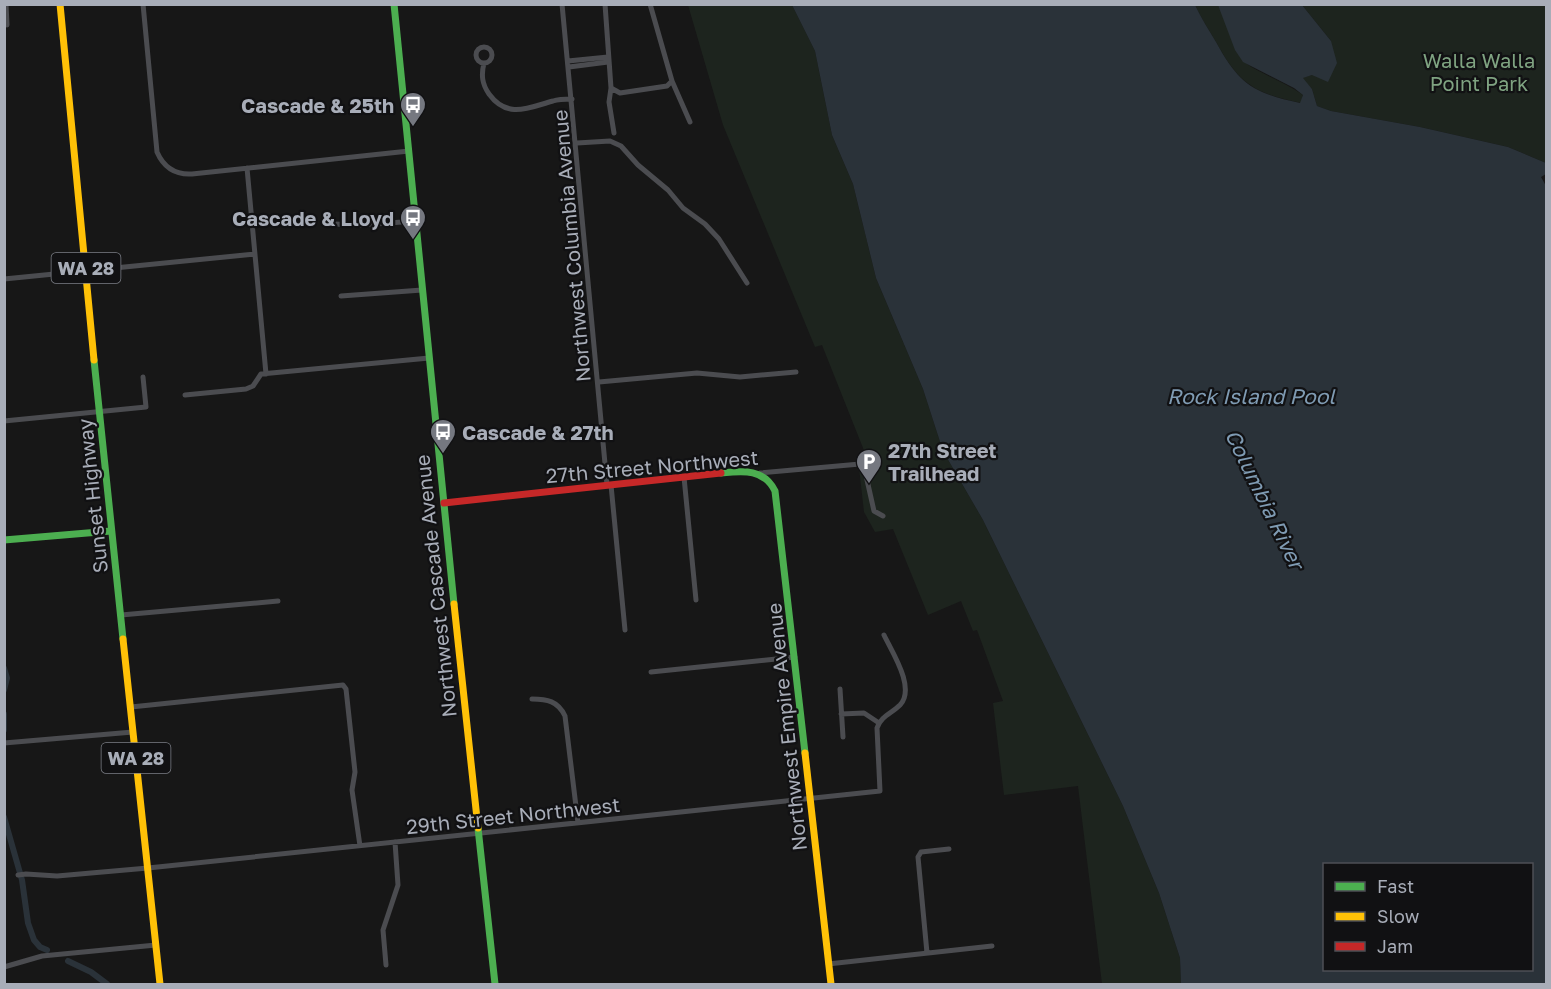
<svg xmlns="http://www.w3.org/2000/svg" width="1551" height="989" font-family="'Golos Text',sans-serif">
	<style>
		.green { fill: #1d241e }
		.water { fill: #2a3239; fill-rule: evenodd }
		.lines { fill: none; stroke-linecap: round; stroke-linejoin: round }
		.canal { stroke: #2a3239; stroke-width: 6 }
		.street { stroke: #4b4c50; stroke-width: 5 }
		.fast { stroke: #4caf50; stroke-width: 7 }
		.slow { stroke: #ffc107; stroke-width: 7 }
		.jam { stroke: #c62828; stroke-width: 7 }
		.labels { text-anchor: middle; dominant-baseline: central; stroke-width: 4.5; stroke-linejoin: round; paint-order: stroke }
		.shield { fill: #111113; stroke: #7b7e86; stroke-width: 1.5 }
		.shield-label { font-size: 18px; font-weight: bold; fill: #a8adb8 }
		.park-label { font-size: 20px; fill: #7fa381; stroke: #111113 }
		.poi-label { font-size: 20px; font-weight: bold; fill: #a8adb8; stroke: #111113; text-anchor: end }
		.street-label { font-size: 20px; fill: #a8adb8; stroke: #111113 }
		.water-label { font-size: 21px; font-style: italic; fill: #7f9bb3; stroke: #111113 }
	</style>
	<rect width="100%" height="100%" fill="#171717"/>
	<!-- green -->
	<path class="green" d="M688,5H792L815,51L832,135L853,184L876,278L923,389L943,451L983,520L1123,806L1159,893L1180,958L1181,984H1102L1078,786L1004,795L993,703L1003,701L977,630L973,631L961,601L928,615L893,529L875,532L864,512L858,459L867,458L822,345L815,347L723,125Z
		M1195,5H1218C1227,22 1231,44 1243,60C1249,69 1289,84 1303,95L1301,103C1254,93 1239,84 1216,42C1209,30 1201,18 1195,5Z
		M1302,5H1546V163L1508,147L1420,127L1331,111L1317,106L1312,89L1302,78L1312,75L1331,41Z"/>
	<!-- water -->
	<path class="water" d="M792,5H1195C1201,18 1209,30 1216,42C1239,84 1253,93 1300,103L1303,95L1294,88L1243,62L1235,50L1218,5H1302L1331,41L1337,63L1328,82L1312,75L1303,78L1312,89L1317,106L1331,111L1420,127L1508,147L1546,163V174L1541,177L1546,186V984H1181L1180,958L1159,893L1123,806L983,520L943,451L923,389L876,278L853,184L832,135L815,51ZM1324,864H1532V970H1324Z"/>
	<g class="lines">
		<!-- canal -->
		<path class="canal" d="M4,668L7,678L4,690
			M4,714V730
			M4,817L22,880L28,923L34,940L40,947L47,950
			M68,961L91,972L107,984"/>
		<!-- street -->
		<path class="street" d="M6,4L7,25
			M143,4L157,152C164,168 175,175 192,174L409,151
			M562,4L607,485
			M605,4L611,88L620,93L667,86L672,81L650,4
			M476 55a8 8 0 1 1 16 0a8 8 0 1 1-16 0Z
			M568,61L608,57
			M484,63C481,75 482,84 489,94C508,120 530,107 553,101C559,99 566,99 572,99
			M569,67L608,62
			M672,81L690,122
			M611,88L609,102L614,133
			M577,143L610,141L621,146L638,165L668,190L683,208L705,224L719,239L747,283
			M247,168L266,374
			M334,224L361,225L416,221
			M4,279L255,254
			M341,296L422,290
			M599,382L697,373L740,377L796,372
			M185,395L246,389L253,386L261,374L429,358
			M4,421L146,407L143,377
			M760,473L860,464L865,471L874,511L883,516
			M684,477L696,600
			M611,485L625,630
			M121,615L278,601
			M651,672L795,657
			M840,689L843,737
			M532,699C547,699 558,701 565,716L578,823
			M131,707L343,685L346,689L355,772L352,790L360,846
			M841,714L864,713L879,723
			M4,743L133,732
			M18,875L26,874L57,876L148,868L880,791L877,728C881,716 892,713 900,705C916,688 892,652 884,635
			M927,953L918,857L921,852L949,849
			M828,964L992,946
			M386,965L383,930L398,885L395,842
			M4,967L42,956L156,945"/>
		<!-- fast -->
		<path class="fast" d="M394,4L454,604
			M94,360L123,639
			M721,473C742,471 764,468 775,491L805,753
			M4,540L111,531
			M478,828L495,984"/>
		<!-- slow -->
		<path class="slow" d="M60,4L94,360
			M454,604L478,828
			M123,639L160,984
			M805,753L831,984"/>
		<!-- jam -->
		<path class="jam" d="M444,503L721,473"/>
	</g>
	<!-- icons -->
	<defs>
		<symbol id="bus-pin" viewBox="-11 -11 22 30"><path d="M0 17L-7.5 6A9.5 9.5 0 1 1 7.5 6Z" fill="#757880" stroke="#111113"/><path d="M-5-6H5V4H4V6H2V4H-2V6H-4V4H-5ZM-3.5-4V0h7V-4ZM-3.5 1.2v1.5H-2V1.2ZM2 1.2v1.5H3.5V1.2Z" fill="#fff"/></symbol>
		<symbol id="parking-pin" viewBox="-11 -11 22 30"><path d="M0 17L-7.5 6A9.5 9.5 0 1 1 7.5 6Z" fill="#757880" stroke="#111113"/><path d="M-3.5-5.5H1a3.5 3.5 0 0 1 0 7H-1V5.5H-3.5ZM-1-3.4V-.6H.8a1.4 1.4 0 0 0 0-2.8Z" fill="#fff"/></symbol>
	</defs>
	<g fill-rule="evenodd">
		<use href="#bus-pin" x="398" y="90" width="30" height="40"/>
		<use href="#bus-pin" x="398" y="203" width="30" height="40"/>
		<use href="#bus-pin" x="428" y="417" width="30" height="40"/>
		<use href="#parking-pin" x="854" y="447" width="30" height="40"/>
	</g>
	<g class="labels">
		<!-- shield labels -->
		<g class="shield">
			<rect x="51.5" y="253" width="69" height="30" rx="4.5"/>
			<rect x="101.5" y="743" width="69" height="30" rx="4.5"/>
		</g>
		<g class="shield-label">
			<text x="86" y="268">WA 28</text>
			<text x="136" y="758">WA 28</text>
		</g>
		<!-- park labels -->
		<g class="park-label">
			<text x="1479" y="60">Walla Walla<tspan x="1479" dy="23">Point Park</tspan></text>
		</g>
		<!-- poi labels -->
		<g class="poi-label">
			<text x="394" y="105">Cascade &amp; 25th</text>
			<text x="394" y="218">Cascade &amp; Lloyd</text>
			<text x="462" y="432" text-anchor="start">Cascade &amp; 27th</text>
			<text x="888" y="450" text-anchor="start">27th Street<tspan x="888" dy="23">Trailhead</tspan></text>
		</g>
		<!-- street labels -->
		<g class="street-label">
			<text transform="translate(571 246) rotate(-95)">Northwest Columbia Avenue</text>
			<text transform="translate(652 466) rotate(-5)">27th Street Northwest</text>
			<text transform="translate(92 496) rotate(-96)">Sunset Highway</text>
			<text transform="translate(435 586) rotate(-96)">Northwest Cascade Avenue</text>
			<text transform="translate(786 727) rotate(-96)">Northwest Empire Avenue</text>
			<text transform="translate(513 815) rotate(-6)">29th Street Northwest</text>
		</g>
		<!-- water labels -->
		<g class="water-label">
			<text x="1251" y="396">Rock Island Pool</text>
			<text transform="translate(1265 499) rotate(64)">Columbia River</text>
		</g>
	</g>
	<!-- border -->
	<rect width="1551" height="989" fill="none" stroke="#a8adb8" stroke-width="12"/>
	<!-- legend -->
	<rect x="1323" y="863" width="210" height="108" fill="#111113" stroke="#4d4f55" stroke-width="1.5"/>
	<rect x="1335" y="882" width="30" height="9" fill="#4caf50" stroke="#4d4f55" stroke-width="1.5"/>
	<text x="1377" y="893" font-size="18" fill="#a8adb8">Fast</text>
	<rect x="1335" y="912" width="30" height="9" fill="#ffc107" stroke="#4d4f55" stroke-width="1.5"/>
	<text x="1377" y="923" font-size="18" fill="#a8adb8">Slow</text>
	<rect x="1335" y="942" width="30" height="9" fill="#c62828" stroke="#4d4f55" stroke-width="1.5"/>
	<text x="1377" y="953" font-size="18" fill="#a8adb8">Jam</text>
</svg>
